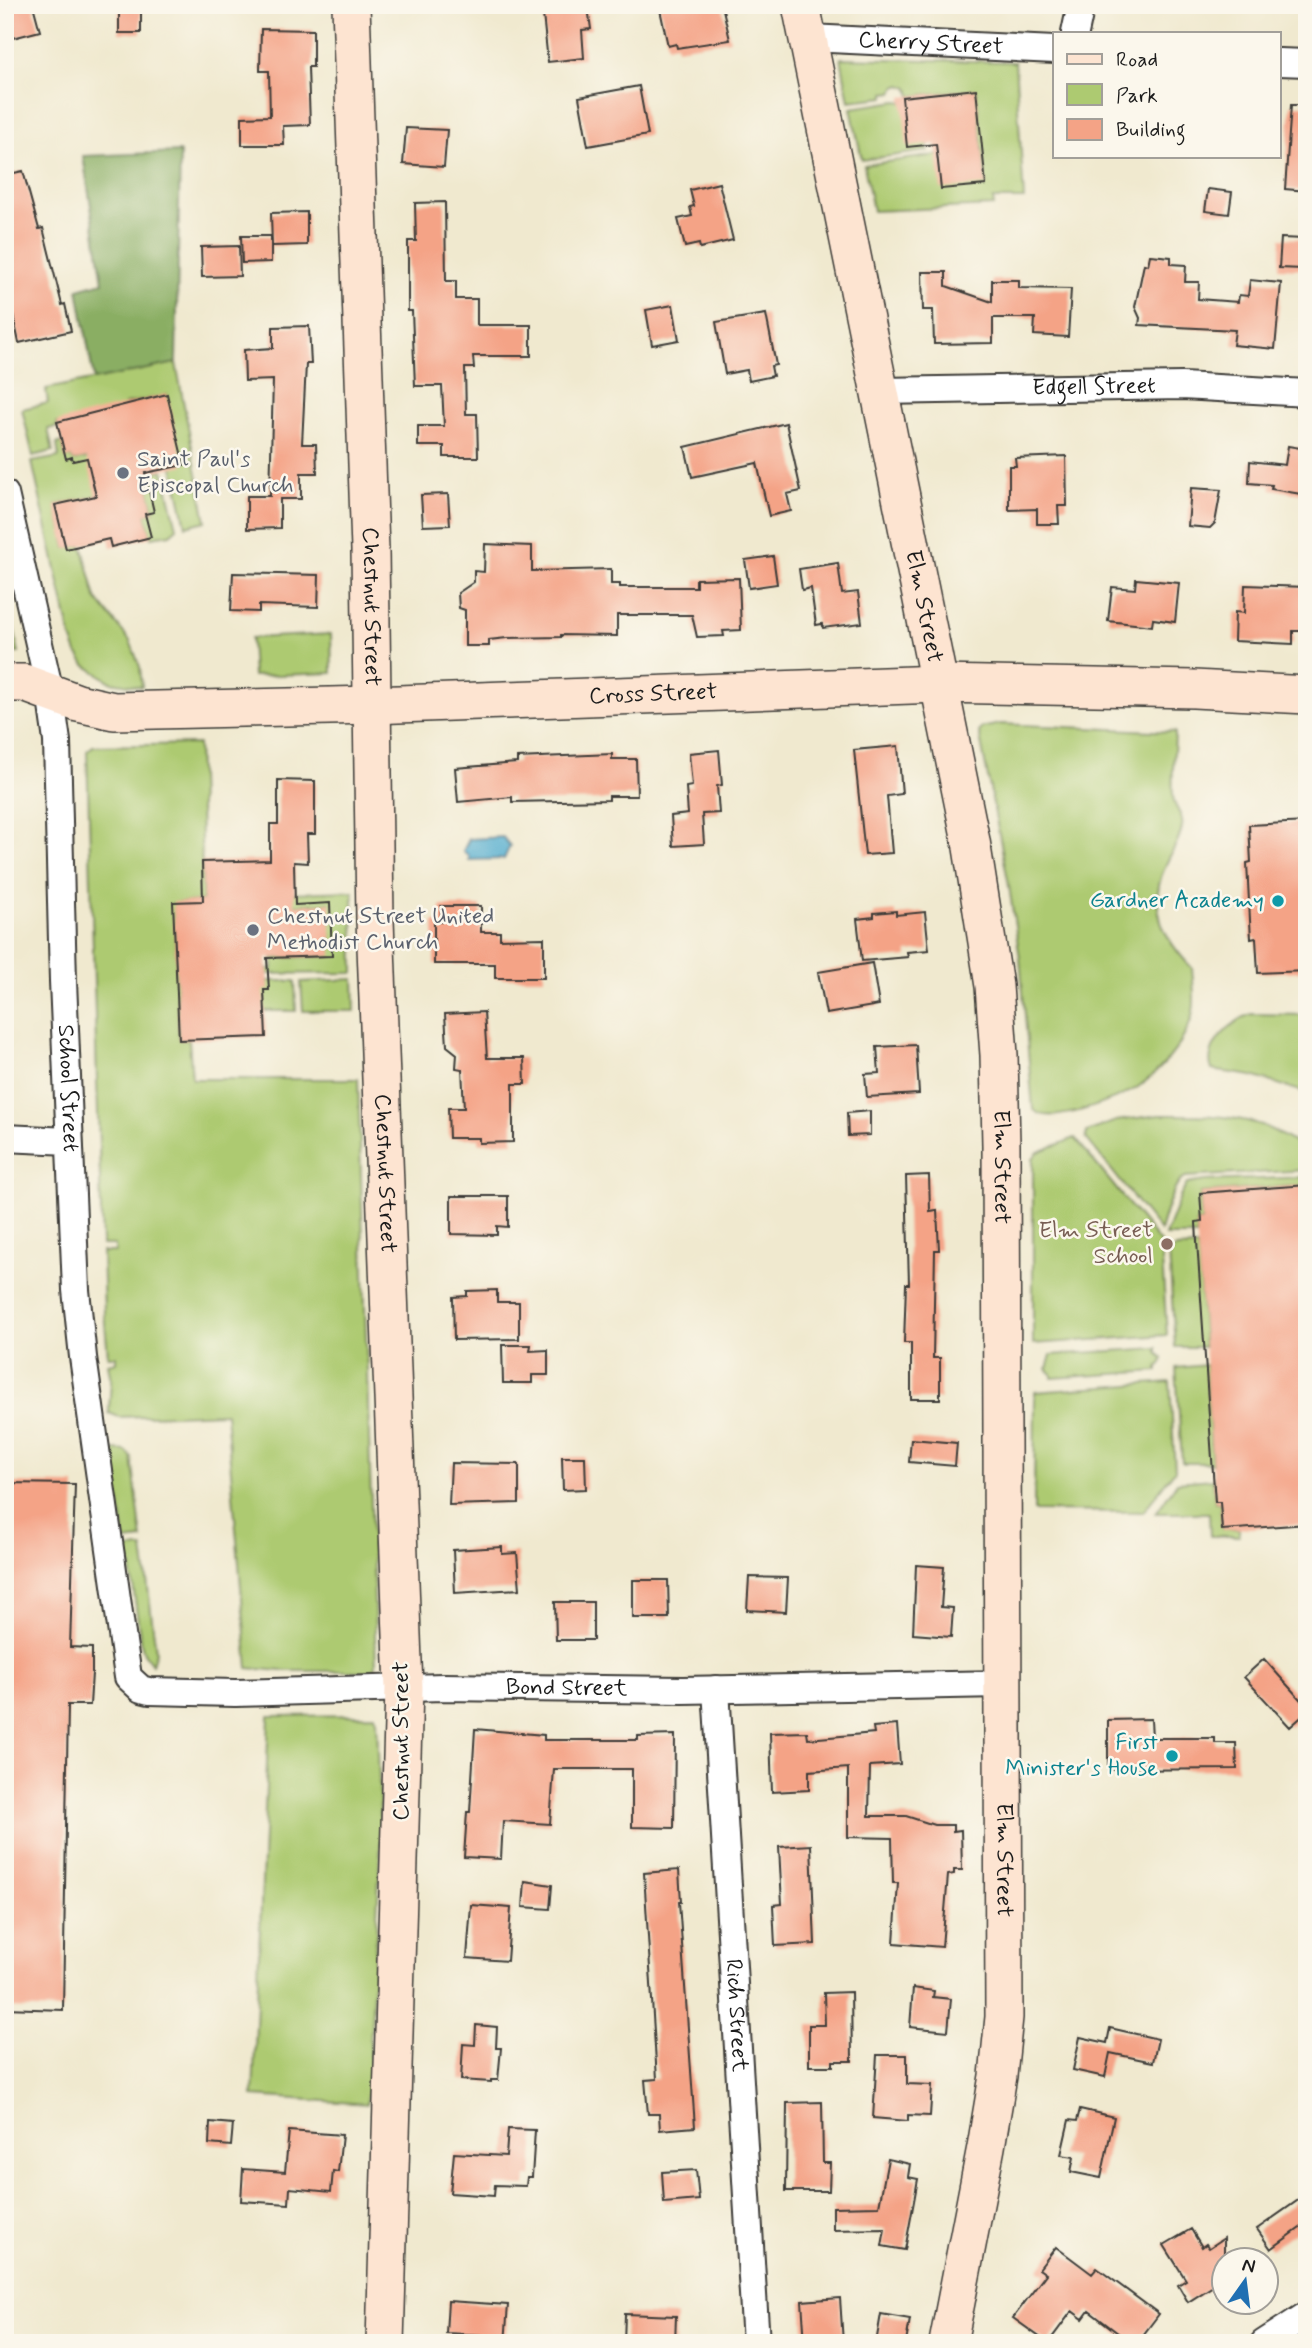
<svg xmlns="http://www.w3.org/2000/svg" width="1312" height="2348" font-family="Mynerve,sans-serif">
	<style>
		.green { fill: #adca71; stroke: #647346; stroke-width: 2 }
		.forest { fill: #8aae63; stroke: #536540; stroke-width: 2 }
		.water { fill: #50abce; stroke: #366475; stroke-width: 2 }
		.building { fill: #f4a386 }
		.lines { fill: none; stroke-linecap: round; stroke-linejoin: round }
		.street-casing { stroke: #3c3b37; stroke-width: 30 }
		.secondary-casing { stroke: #3c3b37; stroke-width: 40 }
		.street { stroke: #fff; stroke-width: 26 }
		.secondary { stroke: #fde4d1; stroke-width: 37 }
		.worship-dot { fill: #6b7280; stroke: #fbf7ec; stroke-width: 2.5 }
		.culture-dot { fill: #0f9aa8; stroke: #fbf7ec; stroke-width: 2.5 }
		.education-dot { fill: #8d6e63; stroke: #fbf7ec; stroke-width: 2.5 }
		.labels { text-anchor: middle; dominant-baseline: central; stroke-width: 5; stroke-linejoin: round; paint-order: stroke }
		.street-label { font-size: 23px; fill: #1c1c1c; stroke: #fbf7ec }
		.worship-label { font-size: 23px; fill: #5b616d; stroke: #fbf7ec; text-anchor: start }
		.culture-label { font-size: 23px; fill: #0d838f; stroke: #fbf7ec; text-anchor: end }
		.education-label { font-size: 23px; fill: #785e54; stroke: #fbf7ec; text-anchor: end }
	</style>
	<rect width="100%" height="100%" fill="#fbf7ec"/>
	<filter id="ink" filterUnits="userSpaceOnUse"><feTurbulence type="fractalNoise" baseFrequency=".0143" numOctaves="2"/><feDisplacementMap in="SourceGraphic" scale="14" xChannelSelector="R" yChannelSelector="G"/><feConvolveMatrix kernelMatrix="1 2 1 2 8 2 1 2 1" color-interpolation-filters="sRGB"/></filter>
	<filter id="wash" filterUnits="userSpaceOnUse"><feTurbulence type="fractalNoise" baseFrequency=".00686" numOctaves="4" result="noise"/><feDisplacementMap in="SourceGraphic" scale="28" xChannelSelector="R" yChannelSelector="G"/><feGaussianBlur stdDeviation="1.57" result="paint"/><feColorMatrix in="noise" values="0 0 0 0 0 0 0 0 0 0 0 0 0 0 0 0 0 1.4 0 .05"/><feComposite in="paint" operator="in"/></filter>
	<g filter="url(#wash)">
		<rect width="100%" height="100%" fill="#f0e9cf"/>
		<!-- green -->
		<path class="green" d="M841,58L1015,62L1024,199H993L994,206L873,211L864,165L937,155L986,185L976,89L911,96L909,88L901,85L896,87L893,92L885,93V97L849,101Z
			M897,101L903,102L928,145V151L862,160L851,108Z
			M176,363L206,521L186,526L173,467L167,395L125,404L136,451L57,423L58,427L48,429L53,451L33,456L22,409L48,403L46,389Z
			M62,442L66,458L72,457L73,461L93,457L100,495L56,505L66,548L82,545L96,598L130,641L140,667L142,687L111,682L85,665L77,653L71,637L32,462L59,457L57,444Z
			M163,470L177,528L170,534L151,537L145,514L154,511L147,483L137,476Z
			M5,588L19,653H5Z
			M331,634L332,673L253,676L251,638Z
			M1001,724L1175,732C1175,750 1170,786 1174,802C1177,811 1184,817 1182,827C1180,841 1170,854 1165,867C1147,907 1164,939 1192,968C1194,997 1198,1010 1184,1036C1173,1056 1156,1074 1138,1087C1120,1099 1048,1128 1033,1109L1020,958L1008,880L979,732L981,728Z
			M198,744L203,901L174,903L179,1040H189L192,1079H358L376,1666L373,1671H282L248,1668L226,1413L119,1417L109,1413V1409L111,1381L108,1364L116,1362V1356H108L104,1312L102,1252H115V1245H102L87,751L93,746Z
			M353,891L354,973L259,974V969H273V958L331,956L329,903L295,905L255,894Z
			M354,979L355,1011H303L301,982Z
			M250,981H295L296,1011H265Z
			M1252,1014L1307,1015V1093L1252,1076L1212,1070C1203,1047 1232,1020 1252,1014Z
			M1159,1115C1192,1115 1227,1114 1258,1124C1275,1130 1292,1141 1307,1151V1170L1185,1177C1171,1187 1165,1215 1160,1231L1086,1138L1087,1132L1116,1121Z
			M1075,1138L1161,1244L1167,1335L1033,1344V1158L1038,1152Z
			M1307,1177V1185L1200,1193L1202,1221L1196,1222L1197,1236H1165L1180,1197L1187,1184L1205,1181Z
			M1198,1247L1204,1347H1175L1169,1252L1176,1248Z
			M1157,1348V1353L1163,1358L1162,1363L1158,1367V1371L1052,1378V1374L1047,1369L1051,1355Z
			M1206,1365L1212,1463H1184L1182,1462L1176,1368Z
			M1170,1382L1175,1470L1143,1512L1034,1511L1035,1392Z
			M112,1450L126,1451L132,1458L142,1539L125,1541Z
			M1213,1479L1215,1502H1220L1222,1529H1239V1536H1210L1209,1513H1156L1177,1482Z
			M143,1548L156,1651L152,1664L144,1653L141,1643L128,1549Z
			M375,1715L377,1720L381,1840L367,2104L253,2096L269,1716Z"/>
		<!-- forest -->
		<path class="forest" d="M180,152L176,363L94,380L78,289L103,282L83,156Z"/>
		<!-- water -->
		<path class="water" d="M503,837L510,846L504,859L469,860V856L463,851L469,839Z"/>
		<g id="blocks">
			<!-- building -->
			<path class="building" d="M5,5H33L40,31L9,39L5,23Z
				M119,5H141V33H119Z
				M542,5H573V8L588,7L591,29L582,30L584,58L548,62Z
				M659,5H722L730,40L677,48L676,44L668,46Z
				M261,29L313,30V67H308L310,125L283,126L284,145H242V117L270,116L269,71H260Z
				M639,86L648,135L588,146L579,97Z
				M976,89L986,185L941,189L936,144L907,147L902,97Z
				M1291,105H1307V191L1285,189Z
				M406,128L447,130L444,167L403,164Z
				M23,171L39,229L43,228L62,305L65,304L71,331L19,343L5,275V175Z
				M719,183L733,240L700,248L699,244L685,247L678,219L692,216L690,207L694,206L690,190Z
				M1208,189L1232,192L1229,214L1205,211Z
				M445,202L446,281H456V299H477V325H531V356H473L474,368H465L466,414H477L478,457H444V446H418V426H444L442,386H415L412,311H408V241H416L415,203Z
				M307,212V245L272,246L271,213Z
				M241,236H271V262L242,263Z
				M1281,238L1305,239L1303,269L1279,268Z
				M239,246L240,276L202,277L201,247Z
				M1150,255L1171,257V264L1186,265L1185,282H1199L1198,299L1238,302L1239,295L1248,296L1250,280L1281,283L1275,349L1233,345L1235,330L1139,325L1140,318L1135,307L1144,264L1148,265Z
				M922,272H946V286L992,302V280H1019V288L1071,289L1068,337L1034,335L1035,318H993V343L934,344L933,310H923Z
				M673,305L679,340L652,345L646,310Z
				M766,314L776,365L771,366L773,376L749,381L747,370L725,374L716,322Z
				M309,326L311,364H306L302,444H316L317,473H301V499H280V528L247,529V496H270L273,380L245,381L244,350L273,348V327Z
				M167,394L184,465L145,473L154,512L145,514L151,537L111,547L109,539L66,549L55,505L96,496L87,458L73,461L72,457L66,459L57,422Z
				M786,423L801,491L787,494L791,511L769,516L757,463L692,477L685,447Z
				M1288,446L1307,449V495L1271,489L1272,485L1249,483L1250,461L1285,465Z
				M1066,456L1067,506H1058L1059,524H1037V509L1009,510V466H1016L1015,458Z
				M1191,488L1221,490L1215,523L1210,528L1188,526Z
				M448,494L450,525L423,526L421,495Z
				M485,544L532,546V571L611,569V584H620V587H696V579L739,578L741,630L723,631L724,636L697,637L692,615H617V636L561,635V637L507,638L489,640V646H465V610L459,608L458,593L474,582V571L484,572Z
				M773,556L777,584L749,588L745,560Z
				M838,563L842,594L858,592L862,623L823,628L822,624L816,625L811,588L802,590L799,569Z
				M233,573L319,575L318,607L259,605V612L231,611Z
				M1136,579L1179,583L1175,622L1153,619L1152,626L1108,621L1112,587L1135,589Z
				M1245,585L1307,587V631H1293V644L1234,641L1235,612L1244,613Z
				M898,746L902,794L887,796L892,853L865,855L854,750Z
				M719,750L722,785L717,786L719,813L702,814L704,844L673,846L671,816L688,814L686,787L692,786L689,753Z
				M612,754V759H636L637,796H609V800L512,802V797L458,802L455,768L517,763V758Z
				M278,780L315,781V834H307L308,863L294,862L295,905L330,903L332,956L267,958L269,990H264L266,1037L179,1040L173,902L203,901L202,862L270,860V824H278Z
				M1307,822V971L1258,973L1256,938L1251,939L1247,863L1251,862L1249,825Z
				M441,906H481V932H500V939L544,938V978H495V964H434V922H441Z
				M896,911V915L925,912L929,950L907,952L908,957L862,961L857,919L874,917V913Z
				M872,963L879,1005L826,1014L818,972Z
				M484,1012L487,1058H524L525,1084H513V1142L479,1143V1138H449L448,1108H464L462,1069L456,1068L457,1054L447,1046L445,1014Z
				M916,1045L919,1094L867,1097L865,1074L879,1073L877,1047Z
				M870,1111V1135L848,1136L847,1113Z
				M929,1175L930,1211L937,1210L939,1250H935L933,1358H940V1399H911V1343H904L906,1284H909L906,1176Z
				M1307,1185V1524L1222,1530L1220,1502H1215L1197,1241L1196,1222L1202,1221L1200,1193Z
				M451,1196H508V1227L497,1226V1235L451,1234Z
				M497,1290V1302H519V1339L454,1340L453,1297L467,1296V1291Z
				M502,1345H531L530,1351L548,1350V1375H532V1383H503Z
				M911,1439L957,1443L955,1466L909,1462Z
				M562,1457H585L586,1489L563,1490Z
				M451,1463L519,1464V1503L449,1505Z
				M5,1483L75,1484L70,1647L92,1648V1673L90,1705H68L63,2010L5,2008L8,1772H5Z
				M502,1547V1554L517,1553L520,1589L455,1593L453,1550Z
				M916,1565L944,1567L941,1607L953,1608L951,1637L913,1634Z
				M749,1577L788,1578L786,1612L747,1610Z
				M633,1580H668L669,1618H633Z
				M555,1602H593V1640H556Z
				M1264,1659L1307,1707V1712L1290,1727L1244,1677Z
				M1151,1719L1152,1738H1215V1743H1236L1237,1769L1108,1770V1720Z
				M897,1725L900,1764L870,1766L869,1816H906L934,1825H953V1831L961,1830L962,1870H954V1874L948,1875L942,1947L894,1943L898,1883H893L892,1838L848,1837V1768L809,1771V1790L772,1792L770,1733L807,1732L808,1739L874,1733L873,1727Z
				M475,1729L544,1735V1740H638V1736L675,1735L674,1828L632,1827V1769H554L550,1824L503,1821L501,1859L464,1857L467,1812H470Z
				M811,1845L815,1944L775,1946L773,1905L782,1904L779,1847Z
				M679,1870L681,1902H679L695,2127L660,2130L659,2114H648L645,2080L657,2079L644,1873Z
				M525,1881L552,1885L550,1909L523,1907Z
				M471,1905L511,1908L507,1961L467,1958Z
				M913,1988L934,1991L933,1997L951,1999L948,2031L910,2027Z
				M851,1992L852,2061H833V2066H809V2025H825L824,1993Z
				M476,2025L497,2027L496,2048H501L498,2080H491V2082L461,2080L463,2044L475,2045Z
				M1110,2028L1158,2039L1153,2062L1110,2053L1105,2077L1073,2070L1080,2037L1107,2043Z
				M877,2055H907V2084L932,2085L930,2116L908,2115V2121L873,2118Z
				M822,2102L823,2163H830L829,2191H786L787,2103Z
				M1080,2109L1114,2117L1101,2178L1071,2172L1074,2157L1061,2155L1069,2120L1077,2121Z
				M210,2122L233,2124L231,2146L209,2144Z
				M508,2129L535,2130L532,2177H527L526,2186L495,2185L494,2196L450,2193L454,2153L506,2156Z
				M289,2131L342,2135L338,2172L333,2171L331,2192L290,2188L289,2204L241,2201L243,2169L285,2172Z
				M888,2159L910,2164L908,2177L918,2179L905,2250L882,2246L885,2229L833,2230V2207L879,2206Z
				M696,2170L699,2200L664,2203L662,2172Z
				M1307,2194V2223L1271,2249L1257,2229Z
				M1191,2229L1202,2247L1206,2244L1209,2248L1224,2238V2279L1188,2302L1178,2285L1186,2280L1164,2245Z
				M1056,2247L1092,2274L1097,2268L1159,2314L1137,2343H1131L1089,2311L1083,2319L1072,2311L1048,2343L1013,2318L1046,2274L1039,2269Z
				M840,2298L843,2343H805L802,2301Z
				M448,2301L508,2305L505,2343H482L483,2335L446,2333Z
				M625,2314L676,2316L675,2343H624Z
				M881,2314L910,2319L906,2343H876Z"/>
		</g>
	</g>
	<g filter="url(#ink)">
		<use href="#blocks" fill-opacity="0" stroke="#3c3b37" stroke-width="2"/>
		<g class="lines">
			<defs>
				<g id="street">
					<path d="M1075,33L1081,5"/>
					<path id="s1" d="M809,38L1055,50"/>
					<path d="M1279,62L1307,63"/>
					<path id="s2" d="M880,391L1182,386L1307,393"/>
					<path id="s3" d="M5,494L50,692L57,741L63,981L76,1290L83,1357L128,1677L141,1689L149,1691L235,1693L443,1687L683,1690L1002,1684"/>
					<path d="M5,1138L69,1141"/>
					<path id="s4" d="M716,1689L756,2343"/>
					<path d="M1264,2343L1307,2315"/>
				</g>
				<g id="secondary">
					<path id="s5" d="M351,5L370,550L375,920L404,1688L385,2343"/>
					<path id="s6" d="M801,5L971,841L994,986L999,1055L1001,1145L1004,2017L998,2076L986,2147L948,2343"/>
					<path id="s7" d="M5,683H24L78,703L114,711L372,705L939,684L1194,689L1307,695"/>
				</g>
			</defs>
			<!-- street casing -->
			<use href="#street" class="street-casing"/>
			<!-- secondary casing -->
			<use href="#secondary" class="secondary-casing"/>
			<!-- street -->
			<use href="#street" class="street"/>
			<!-- secondary -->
			<use href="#secondary" class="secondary"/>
		</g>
	</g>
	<!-- markers -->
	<g class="worship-dot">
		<circle cx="123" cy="473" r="7"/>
		<circle cx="253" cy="930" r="7"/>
	</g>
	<g class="culture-dot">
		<circle cx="1278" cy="901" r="7"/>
		<circle cx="1172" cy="1756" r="7"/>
	</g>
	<circle class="education-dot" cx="1167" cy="1244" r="7"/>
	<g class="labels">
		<!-- street labels -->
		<g class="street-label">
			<text stroke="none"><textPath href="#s1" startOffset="122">Cherry Street</textPath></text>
			<text stroke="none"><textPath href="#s2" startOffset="214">Edgell Street</textPath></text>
			<text stroke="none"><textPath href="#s5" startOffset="602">Chestnut Street</textPath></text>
			<text stroke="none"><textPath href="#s6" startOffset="614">Elm Street</textPath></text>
			<text stroke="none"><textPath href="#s7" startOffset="653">Cross Street</textPath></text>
			<text stroke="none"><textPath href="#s3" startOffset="600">School Street</textPath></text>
			<text stroke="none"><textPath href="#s6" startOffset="1181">Elm Street</textPath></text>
			<text stroke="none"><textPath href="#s5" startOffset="1169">Chestnut Street</textPath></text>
			<text stroke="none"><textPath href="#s3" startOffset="1636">Bond Street</textPath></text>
			<text transform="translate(402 1741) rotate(-90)">Chestnut Street</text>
			<text stroke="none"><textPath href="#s6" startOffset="1874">Elm Street</textPath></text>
			<text stroke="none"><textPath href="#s4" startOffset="327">Rich Street</textPath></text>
		</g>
		<!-- worship labels -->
		<g class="worship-label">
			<text x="137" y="460">Saint Paul's<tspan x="137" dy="26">Episcopal Church</tspan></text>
			<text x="267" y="917">Chestnut Street United<tspan x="267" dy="26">Methodist Church</tspan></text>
		</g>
		<!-- culture labels -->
		<g class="culture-label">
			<text x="1264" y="901">Gardner Academy</text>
			<text x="1158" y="1743">First<tspan x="1158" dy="26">Minister's House</tspan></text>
		</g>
		<!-- education labels -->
		<g class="education-label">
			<text x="1153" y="1231">Elm Street<tspan x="1153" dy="26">School</tspan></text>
		</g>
	</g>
	<!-- margin -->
	<rect width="1312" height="2348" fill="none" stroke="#fbf7ec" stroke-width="28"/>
	<!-- legend -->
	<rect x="1053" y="32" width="228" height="126" fill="#fbf7ec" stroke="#a29f99" stroke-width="2"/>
	<rect x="1067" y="54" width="35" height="10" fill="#fde4d1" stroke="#a29f99" stroke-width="2"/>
	<text x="1116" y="66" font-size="21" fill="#1c1c1c">Road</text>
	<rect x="1067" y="84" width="35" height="21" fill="#adca71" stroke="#a29f99" stroke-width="2"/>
	<text x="1116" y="102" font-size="21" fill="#1c1c1c">Park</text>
	<rect x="1067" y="119" width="35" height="21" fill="#f4a386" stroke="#a29f99" stroke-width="2"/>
	<text x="1116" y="136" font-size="21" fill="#1c1c1c">Building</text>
	<!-- north arrow -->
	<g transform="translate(1245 2281) rotate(14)"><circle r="33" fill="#fbf7ec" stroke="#a29f99" stroke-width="2"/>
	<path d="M0-5L12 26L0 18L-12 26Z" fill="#1f6fb2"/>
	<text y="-10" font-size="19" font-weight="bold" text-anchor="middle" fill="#1c1c1c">N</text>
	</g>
</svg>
